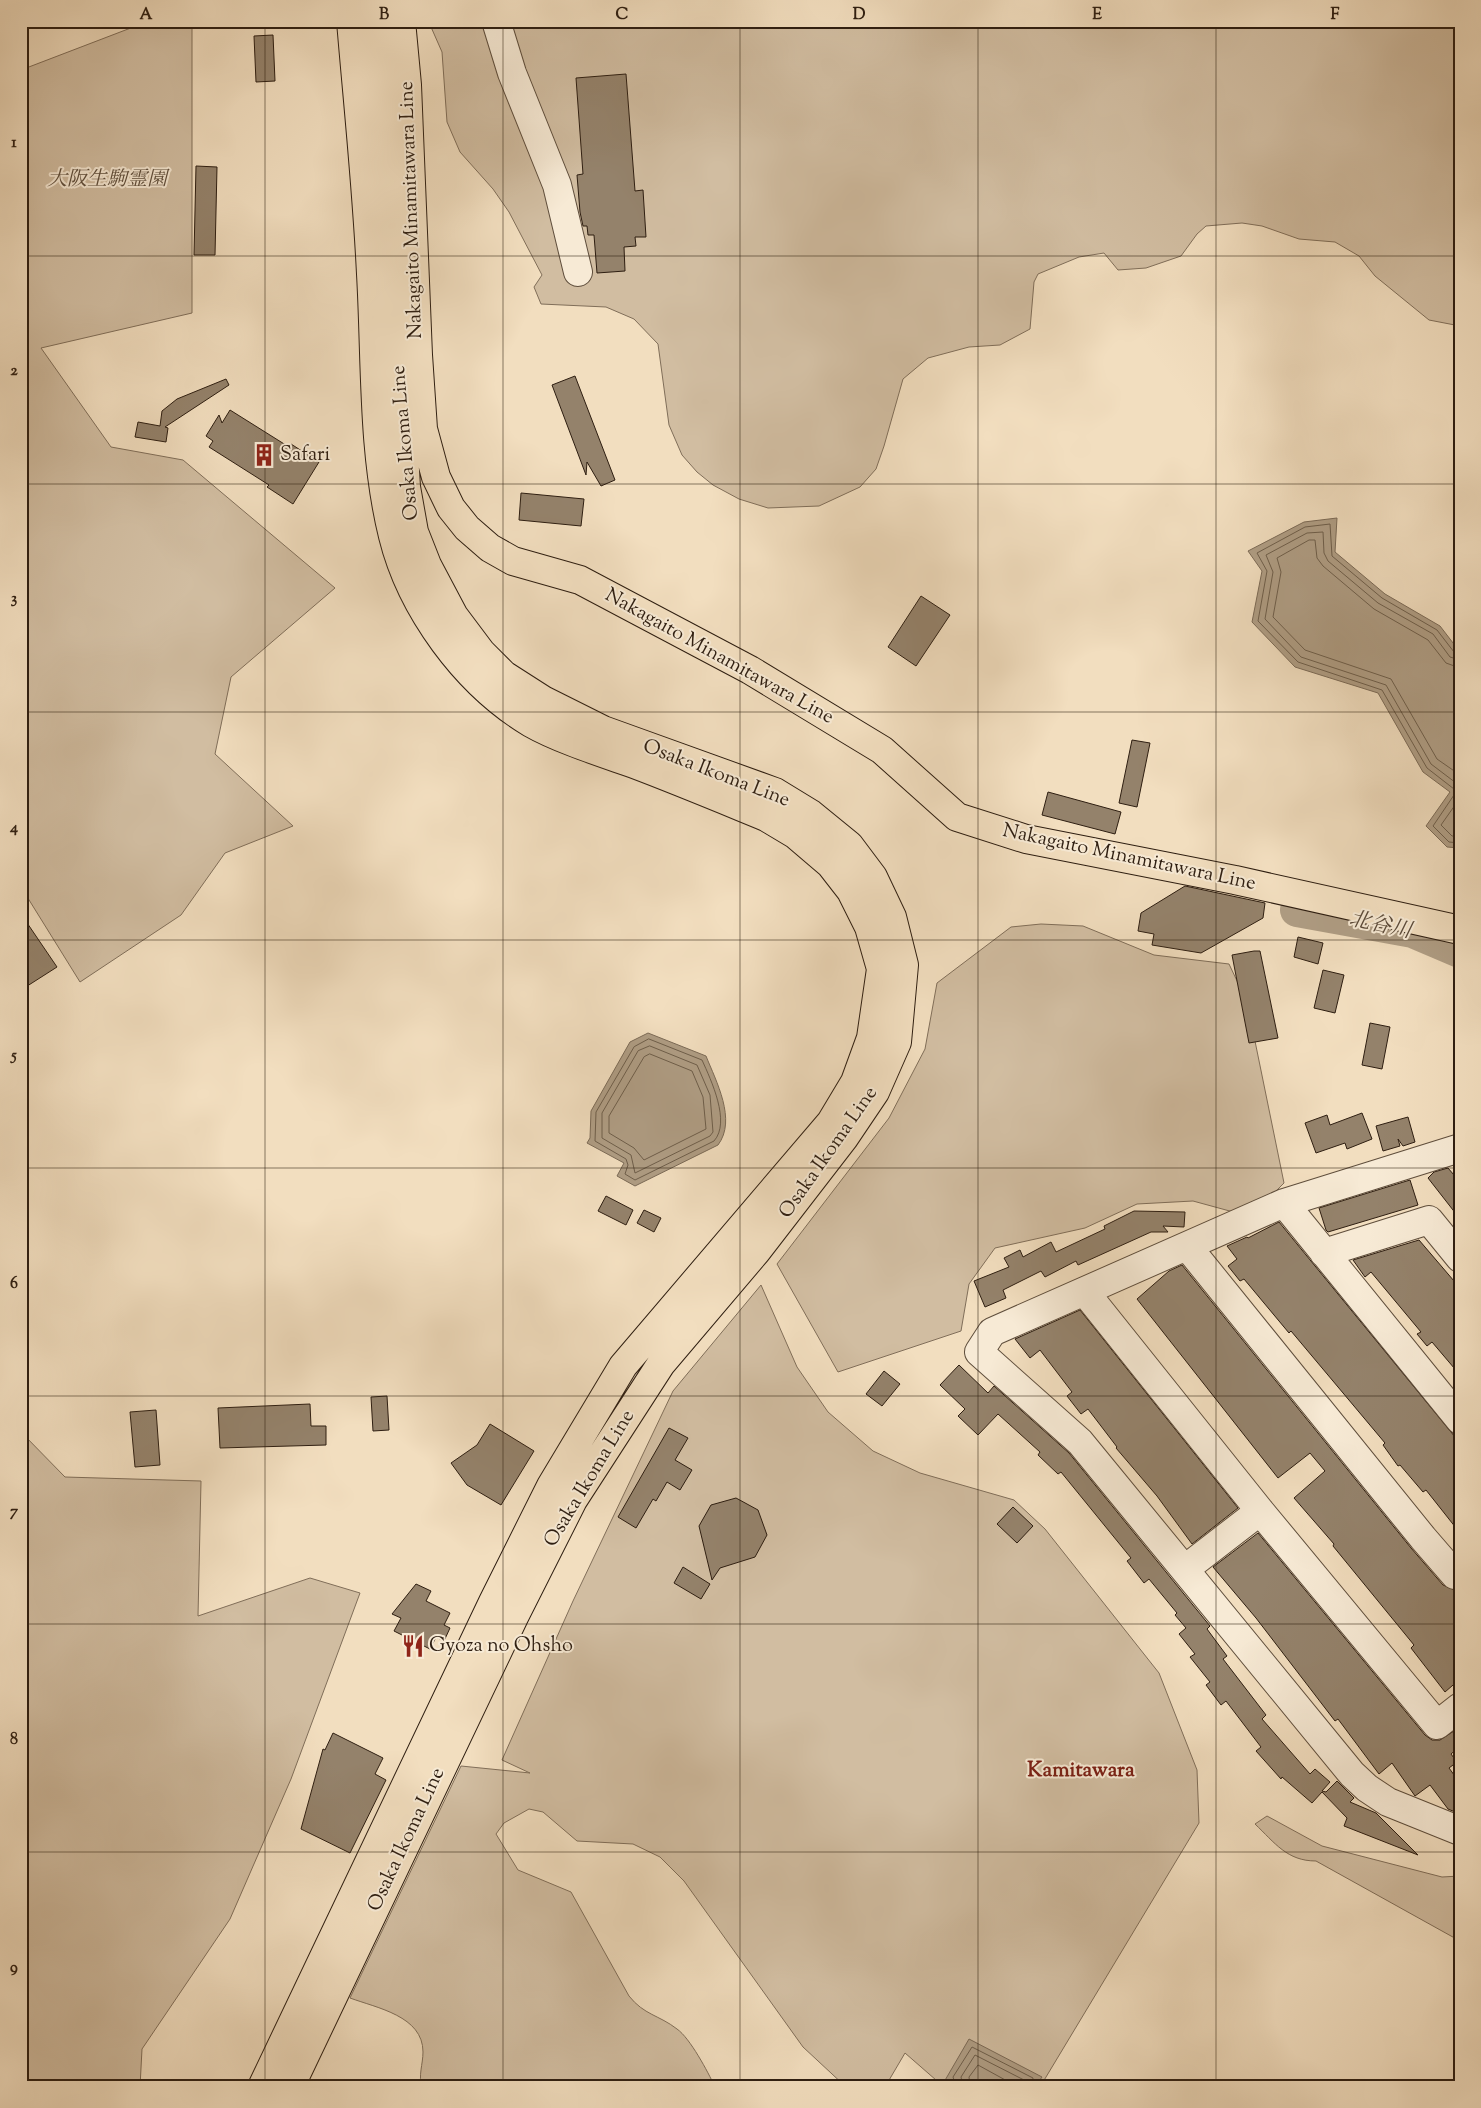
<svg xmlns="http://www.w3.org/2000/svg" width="1481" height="2108" font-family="'Sorts Mill Goudy','Noto Serif JP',serif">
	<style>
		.green { fill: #d1bda1; stroke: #806e59 }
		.water { fill: #af9d84; stroke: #7b6a56 }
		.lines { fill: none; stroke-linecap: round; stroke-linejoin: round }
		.shore { stroke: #6e5e4a; stroke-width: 1 }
		.river { stroke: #af9d84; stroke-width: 34 }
		.building { fill: #94826b; stroke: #2e1e11 }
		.minor-casing { stroke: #5f4e3c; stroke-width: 30 }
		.major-casing { stroke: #2e1e11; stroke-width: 30 }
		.minor { stroke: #f7ead5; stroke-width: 28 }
		.major { stroke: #f2debf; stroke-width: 28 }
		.grid { fill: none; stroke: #2e1e11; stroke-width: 1; stroke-opacity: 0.55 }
		.labels { text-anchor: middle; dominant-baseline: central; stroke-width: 4; stroke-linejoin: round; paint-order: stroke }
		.park-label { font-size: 20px; font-style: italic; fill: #5f4e3c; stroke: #f7ead5 }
		.street-label { font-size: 20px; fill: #2e1e11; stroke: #f7ead5 }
		.poi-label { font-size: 20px; fill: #2e1e11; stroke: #f7ead5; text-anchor: start }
		.water-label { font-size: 21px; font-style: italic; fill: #5b4a39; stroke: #f7ead5 }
		.neighbourhood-label { font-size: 21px; font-weight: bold; fill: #7a1f14; stroke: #f7ead5 }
		.neatline { fill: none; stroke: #2e1e11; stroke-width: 2 }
		.grid-label { font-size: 16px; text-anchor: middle; font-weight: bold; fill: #2e1e11 }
	</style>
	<rect width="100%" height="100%" fill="#f2debf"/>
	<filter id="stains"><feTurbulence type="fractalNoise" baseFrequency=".004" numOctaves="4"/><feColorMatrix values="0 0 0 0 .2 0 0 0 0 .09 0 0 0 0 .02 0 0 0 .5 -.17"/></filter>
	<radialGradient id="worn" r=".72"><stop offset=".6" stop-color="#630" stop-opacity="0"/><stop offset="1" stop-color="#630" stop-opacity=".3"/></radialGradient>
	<!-- green -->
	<path class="green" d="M149,21H192V313L41,348L111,447L183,460L335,588L231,677L215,754L293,826L225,853L181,915L80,982L21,887V70Z
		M432,21H1460V326L1429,320L1375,276L1359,256L1335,242L1299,239L1262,226L1242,223L1206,226L1197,234L1181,256L1146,268L1118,270L1104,253L1079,257L1038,274L1034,282L1030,329L1000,345L969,347L928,358L903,379L884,446L876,469L860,487L819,506L768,508L739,499L713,485L697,472L682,455L669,425L658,344L634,319L606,307L541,304L534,287L542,275L509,212L493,189L460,152L447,122L442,52L431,27Z
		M1041,924L1083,926L1154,955L1229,964L1247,1002L1284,1183L1264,1203L1237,1213L1193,1201L1137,1204L1085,1228L995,1248L969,1284L961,1331L838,1372L777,1264L889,1118L925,1049L937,983L1011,927Z
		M761,1285L797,1367L828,1412L873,1451L920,1473L1014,1500L1045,1529L1159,1673L1197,1770L1199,1823L1040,2087H944L905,2053L885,2087H846L803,2047L684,1881L660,1857L633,1844L577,1841L543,1812L529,1809L504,1823L496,1834L518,1870L571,1892L629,1996C644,2015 659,2015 677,2029C690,2038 708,2072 715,2087H422C418,2076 423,2064 423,2052C423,2016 377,2008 350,1998L461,1766L530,1773L502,1760L573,1601L673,1391Z
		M21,1432L65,1477L201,1481L198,1616L310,1578L360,1593L291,1779L230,1919L142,2049L140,2087H21Z
		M1267,1816L1322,1846L1442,1877L1460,1876V1941L1316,1861C1287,1861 1275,1843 1255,1824Z"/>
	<!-- water -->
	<path class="water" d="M1337,518L1335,552L1385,594L1440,626L1460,652V848L1447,847L1426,826L1450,792L1423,772L1378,693L1295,667L1252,622L1262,571L1248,551L1304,522Z
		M648,1033L706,1056C716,1081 737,1120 718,1145L635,1186L617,1176L624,1163L587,1143L590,1138L591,1111L630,1042Z
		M969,2039L1042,2077L1035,2087H957L944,2082Z"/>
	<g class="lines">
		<!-- shore -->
		<path class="shore" d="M1460,654L1454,652L1437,630L1382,598L1332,556L1330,524L1305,527L1257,553L1267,571L1258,621L1298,662L1382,690L1427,768L1454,789V795L1433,826L1449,842L1460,843
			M1460,660L1450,657L1433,634L1378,603L1328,561L1324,553L1323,532L1307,533L1266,555L1273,572L1265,619L1301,657L1386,685L1431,764L1460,786
			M1460,668L1446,663L1428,640L1374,609L1323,566L1317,558L1315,540H1309L1277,558L1281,572L1273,617L1305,650L1391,679L1437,759L1460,775
			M1460,798L1441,825L1452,836H1460
			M649,1039L702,1060C711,1080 731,1122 714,1141L635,1180L625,1174L628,1165L626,1159L595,1141L596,1112L634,1047Z
			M650,1046L697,1065L710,1095L713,1132L710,1136L635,1173L631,1155L602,1138V1113L638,1051Z
			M650,1054L692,1071L703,1097L706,1129L644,1160L634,1148L609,1133V1116L644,1057Z
			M956,2087L953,2077L972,2047L1033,2078L1032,2087
			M963,2087L961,2077L975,2055L1024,2080L1025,2087
			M970,2087L969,2077L978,2065L1018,2087"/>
		<!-- river -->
		<path class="river" d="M1297,910L1413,931L1460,951"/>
	</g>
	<!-- building -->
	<path class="building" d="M273,35L275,81L256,82L254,36Z
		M626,74L635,191L643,190L646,237H635L636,246L624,247L625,271L597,273L594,235H588L587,226H583L580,212L577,175L583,174L576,78Z
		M196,166L217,167L215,255H194Z
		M575,376L615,480L601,486L587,462L586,475L552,385Z
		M226,379L229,385L165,427L168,428L166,442L135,437L138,422L160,426L162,411L177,399Z
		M230,410L289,447L291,444L319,462L293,504L267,487L269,485L209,447L213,441L206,436L219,415L222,423Z
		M521,493L584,499L581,526L519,520Z
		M921,596L950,615L916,666L888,647Z
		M1132,740L1150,743L1137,807L1119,803Z
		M1048,792L1121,812L1115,834L1042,815Z
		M1185,886L1265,903L1263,918L1201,953L1152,945L1154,934L1138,931L1141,913Z
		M21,914L57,967L21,990Z
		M1298,937L1323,943L1318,964L1294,957Z
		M1254,951H1260L1278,1038L1249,1043L1232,955Z
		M1323,970L1344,975L1335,1013L1314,1008Z
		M1370,1023L1390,1027L1382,1069L1362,1065Z
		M1362,1113L1372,1139L1347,1149L1345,1143L1316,1153L1305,1123L1327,1115L1330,1125Z
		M1408,1117L1415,1142L1403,1146L1398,1139L1400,1146L1383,1151L1376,1126Z
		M1448,1168L1460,1182V1219L1428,1178L1434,1172Z
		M1410,1180L1418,1205L1328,1232L1326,1230L1319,1208Z
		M606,1196L633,1210L626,1225L598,1211Z
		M644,1210L661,1218L654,1232L637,1223Z
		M1134,1211L1185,1212L1184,1227L1163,1226L1168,1232H1151L1078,1265L1076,1261L1045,1277L1041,1271L1003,1290L1006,1298L985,1307L974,1281L1009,1267L1004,1258L1020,1250L1023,1257L1051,1242L1056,1252L1105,1229L1104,1226Z
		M1279,1222L1460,1443V1533L1426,1490L1423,1492L1400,1465L1398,1466L1383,1445L1385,1443L1291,1331L1289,1333L1244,1279L1240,1281L1228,1266L1237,1259L1227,1246L1247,1237L1248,1238Z
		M1419,1240L1460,1288V1375L1432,1342L1427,1346L1417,1334L1421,1332L1371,1272L1365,1277L1353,1260Z
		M1182,1265L1411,1548L1443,1585L1455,1590L1460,1596V1679L1445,1692L1411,1648L1414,1645L1333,1546L1334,1544L1294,1498L1325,1471L1310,1453L1278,1478L1137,1299L1169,1271Z
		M1080,1310L1238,1508L1192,1544L1157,1496L1116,1448L1117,1447L1088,1409L1081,1414L1067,1396L1072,1392L1040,1350L1030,1358L1015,1339Z
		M959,1365L988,1393L994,1386L1069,1453L1210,1626L1207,1629L1227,1656L1223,1659L1266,1715L1262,1719L1310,1774L1315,1769L1330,1782L1322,1791L1326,1792L1337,1781L1354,1798L1350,1802L1376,1813L1418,1855L1344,1826L1347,1818L1322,1792L1312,1803L1282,1777L1281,1779L1256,1751L1261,1747L1226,1701L1221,1705L1206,1685L1210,1682L1190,1657L1195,1654L1179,1634L1186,1628L1175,1615L1177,1613L1149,1579L1144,1583L1127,1561L1131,1558L1061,1472L1058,1474L1038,1455L1040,1452L998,1414L978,1435L958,1416L965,1409L940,1385Z
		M884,1371L900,1384L882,1406L866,1394Z
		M387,1396L389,1430L373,1431L371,1397Z
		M310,1404L311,1426H326V1445L220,1448L218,1408Z
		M156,1410L160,1465L135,1467L130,1412Z
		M490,1424L534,1451L501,1505L467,1485L451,1463L477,1445Z
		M669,1428L688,1438L675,1460L692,1470L680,1490L667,1482L656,1501L653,1499L636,1528L618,1517Z
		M736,1498L758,1510L767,1535L755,1557L720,1568L712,1580L699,1526L711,1505Z
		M1013,1507L1033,1526L1017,1543L997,1524Z
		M1258,1533L1425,1735L1432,1740H1440L1460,1727V1746L1451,1754L1457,1762L1449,1768L1460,1783V1814L1448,1809L1430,1785L1415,1796L1392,1763L1379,1774L1338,1719L1335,1721L1256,1618L1213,1567Z
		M683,1567L710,1584L701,1599L674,1583Z
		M416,1584L431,1591L426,1601L450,1613L444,1625L450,1628L444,1641L436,1637L430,1649L394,1631L401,1618L392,1614Z
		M333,1733L383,1758L375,1774L386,1780L350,1853L301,1829L323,1749L325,1750Z"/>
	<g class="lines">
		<defs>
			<path id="minor" d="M496,21L512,73L557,185L578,272
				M1460,1148L1284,1203L992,1332L979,1352L1080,1442L1352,1774L1367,1788L1388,1802L1460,1831
				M1284,1203L1460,1420
				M1187,1246L1423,1538L1455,1575L1460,1571
				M1324,1253L1429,1220L1460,1258
				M1085,1292L1260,1511L1437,1725L1460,1707
				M1185,1569L1260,1511"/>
			<path id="major" d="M401,21L407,85L418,355L423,429L436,477L451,508L467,528L490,548L513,561L580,580L750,670L882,750L957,817L1026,839L1235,880L1460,930
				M262,2087L493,1602L551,1486L623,1366L831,1122L855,1082L871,1038L881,969L869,927L851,891L830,864L796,835L766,817C722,799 679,781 634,764C603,753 559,739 531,723C466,684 411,609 393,536C372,451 376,360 371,274C367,189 358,105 351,21
				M290,2087L514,1617L573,1500L661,1364L756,1252L844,1138L875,1092L897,1042L904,965L892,917L873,877L849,845L811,814L775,792L603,730L543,700L504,675L481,652L454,616L427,565L414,532L406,487L393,269L374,21"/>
		</defs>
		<!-- minor casing -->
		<use href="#minor" class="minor-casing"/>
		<!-- major casing -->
		<use href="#major" class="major-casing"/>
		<!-- minor -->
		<use href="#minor" class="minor"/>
		<!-- major -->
		<use href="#major" class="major"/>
	</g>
	<!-- grid -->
	<path class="grid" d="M265,21V2087M503,21V2087M740,21V2087M978,21V2087M1216,21V2087M21,256H1460M21,484H1460M21,712H1460M21,940H1460M21,1168H1460M21,1396H1460M21,1624H1460M21,1852H1460"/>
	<!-- icons -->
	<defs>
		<symbol id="building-bare" viewBox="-9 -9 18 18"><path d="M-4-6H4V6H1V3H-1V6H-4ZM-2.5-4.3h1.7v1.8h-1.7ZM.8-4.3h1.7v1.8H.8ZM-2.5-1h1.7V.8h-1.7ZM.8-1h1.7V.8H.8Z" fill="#8f2418" stroke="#f7ead5" stroke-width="2.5" paint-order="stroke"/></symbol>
		<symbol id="restaurant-bare" viewBox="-9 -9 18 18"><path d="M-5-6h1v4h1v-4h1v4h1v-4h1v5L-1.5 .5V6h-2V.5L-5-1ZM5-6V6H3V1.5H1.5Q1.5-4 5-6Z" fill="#8f2418" stroke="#f7ead5" stroke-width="2.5" paint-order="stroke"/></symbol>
	</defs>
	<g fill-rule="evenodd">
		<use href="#building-bare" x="248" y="439" width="32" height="32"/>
		<use href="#restaurant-bare" x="397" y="1630" width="32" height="32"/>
	</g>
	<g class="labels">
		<!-- park labels -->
		<g class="park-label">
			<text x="107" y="180">大阪生駒霊園</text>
		</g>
		<!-- street labels -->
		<g class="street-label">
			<text transform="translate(412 210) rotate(-92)">Nakagaito Minamitawara Line</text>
			<text transform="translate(406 443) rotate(-95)">Osaka Ikoma Line</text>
			<text transform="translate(719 657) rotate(29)">Nakagaito Minamitawara Line</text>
			<text transform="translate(716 774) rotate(21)">Osaka Ikoma Line</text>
			<text transform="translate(1129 858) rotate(12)">Nakagaito Minamitawara Line</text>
			<text transform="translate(829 1153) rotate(-55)">Osaka Ikoma Line</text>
			<text transform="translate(590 1479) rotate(-59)">Osaka Ikoma Line</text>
			<text transform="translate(407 1840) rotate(-65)">Osaka Ikoma Line</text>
		</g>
		<!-- poi labels -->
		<g class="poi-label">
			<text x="280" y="455">Safari</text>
			<text x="429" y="1646">Gyoza no Ohsho</text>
		</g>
		<!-- water labels -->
		<g class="water-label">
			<text transform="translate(1380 926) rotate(12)">北谷川</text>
		</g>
		<!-- neighbourhood labels -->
		<g class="neighbourhood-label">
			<text x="1081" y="1771">Kamitawara</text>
		</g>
	</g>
	<!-- margin -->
	<rect width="1481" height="2108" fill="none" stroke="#f2debf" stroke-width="55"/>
	<rect x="28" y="28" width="1426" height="2052" class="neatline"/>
	<g class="grid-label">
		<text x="146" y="19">A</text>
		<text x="384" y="19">B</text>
		<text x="622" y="19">C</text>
		<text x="859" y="19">D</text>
		<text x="1097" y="19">E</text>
		<text x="1335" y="19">F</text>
		<text x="14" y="147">1</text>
		<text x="14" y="375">2</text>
		<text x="14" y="603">3</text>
		<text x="14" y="832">4</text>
		<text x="14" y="1060">5</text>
		<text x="14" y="1288">6</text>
		<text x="14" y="1516">7</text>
		<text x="14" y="1744">8</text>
		<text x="14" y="1972">9</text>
	</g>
	<rect width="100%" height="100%" filter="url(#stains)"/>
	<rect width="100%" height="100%" fill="url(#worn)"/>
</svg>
